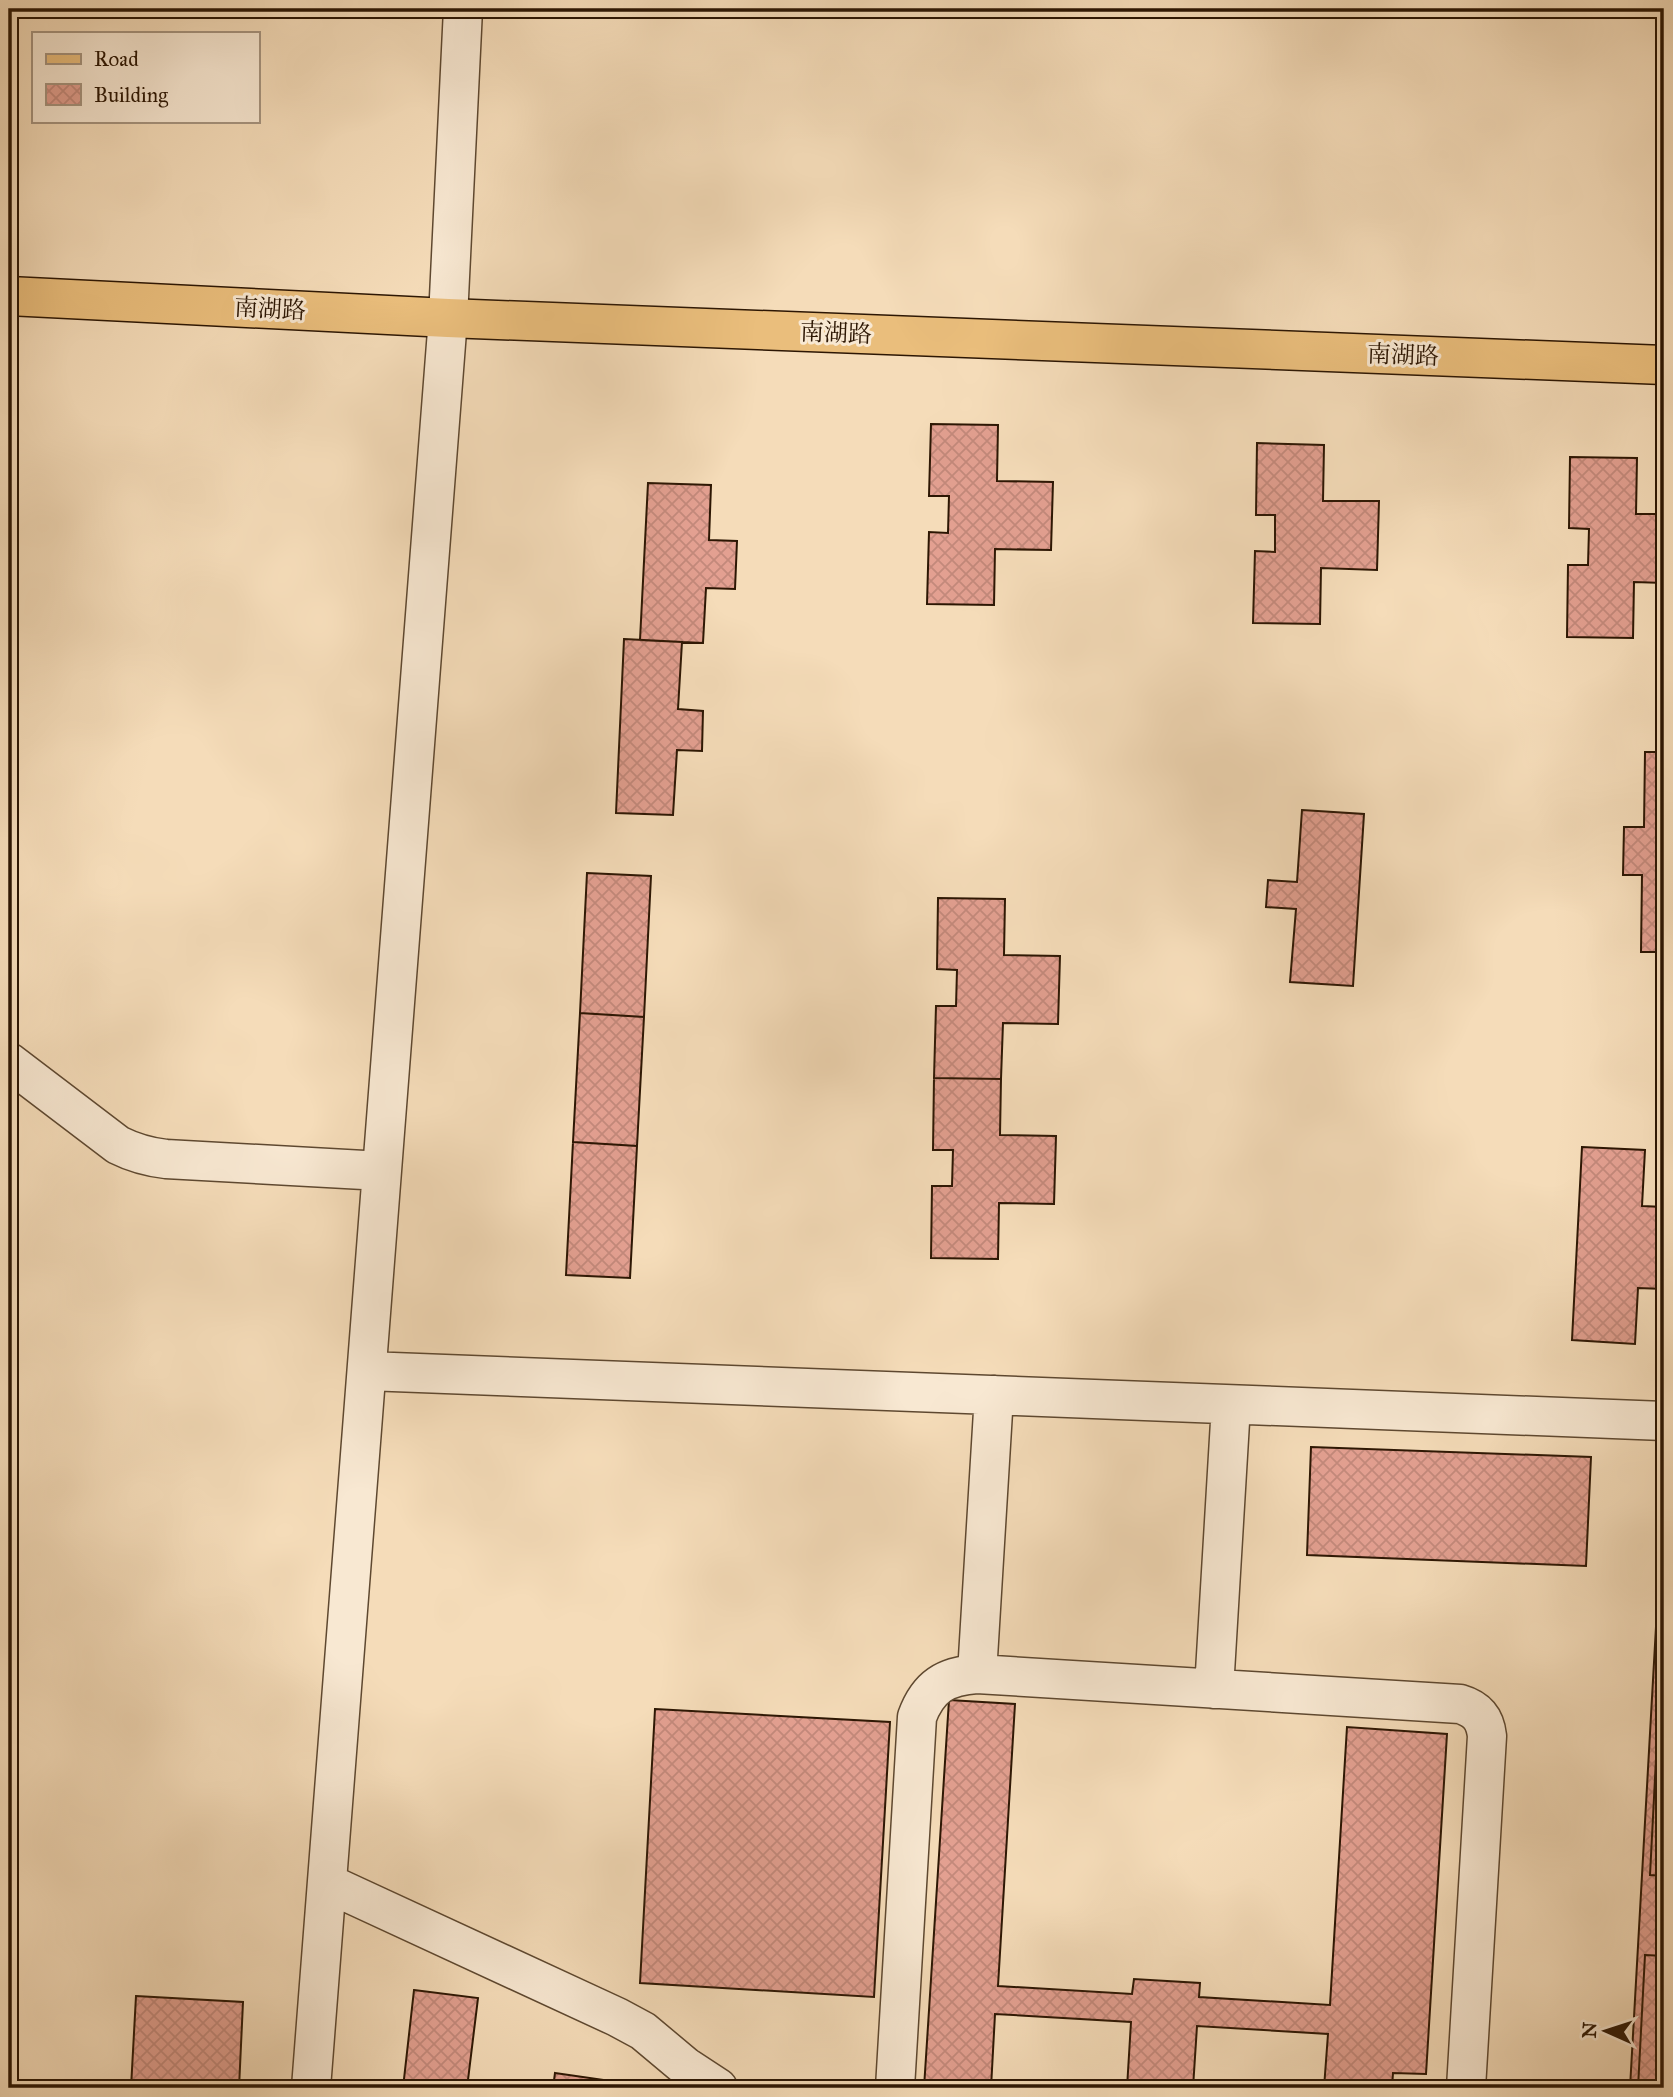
<svg xmlns="http://www.w3.org/2000/svg" width="1673" height="2097" font-family="'IM FELL Great Primer','Noto Serif SC',serif">
	<style>
		.building { fill: url(#building-cross-hatch); stroke: #2c1603; stroke-width: 2 }
		.lines { fill: none; stroke-linecap: round; stroke-linejoin: round }
		.minor-casing { stroke: #5e4830; stroke-width: 41 }
		.major-casing { stroke: #2c1603; stroke-width: 41 }
		.minor { stroke: #f8e8d2; stroke-width: 38 }
		.major { stroke: #eabe7c; stroke-width: 38 }
		.labels { text-anchor: middle; dominant-baseline: central; stroke-width: 6; stroke-linejoin: round; paint-order: stroke }
		.street-label { font-size: 24px; fill: #2c1603; stroke: #f8e8d2 }
	</style>
	<defs>
		<pattern id="building-cross-hatch" width="8" height="8" patternUnits="userSpaceOnUse" patternTransform="scale(1.75)"><rect width="8" height="8" fill="#e3a091"/><path d="M0 0l8 8M0 8l8-8" fill="none" stroke="#c3897b"/></pattern>
	</defs>
	<rect width="100%" height="100%" fill="#f5dcb9"/>
	<filter id="stains"><feTurbulence type="fractalNoise" baseFrequency=".00286" numOctaves="4"/><feColorMatrix values="0 0 0 0 .2 0 0 0 0 .09 0 0 0 0 .02 0 0 0 .5 -.17"/></filter>
	<radialGradient id="worn" r=".72"><stop offset=".6" stop-color="#630" stop-opacity="0"/><stop offset="1" stop-color="#630" stop-opacity=".3"/></radialGradient>
	<!-- building -->
	<path class="building" d="M931,424L998,425L997,481L1053,482L1051,550L995,549L994,605L927,604L929,532L948,533L949,496H929Z
		M1257,443L1324,445L1323,501H1379L1377,570L1321,568L1320,624L1253,623L1255,551L1275,552V515H1256Z
		M1570,457L1637,458L1636,514H1664V583L1634,582L1633,638L1567,637L1568,565H1588L1589,529L1569,528Z
		M648,483L711,485L709,540L737,541L735,589L706,588L703,643L640,640Z
		M624,639L682,642L678,709L703,711L702,751L677,750L673,815L616,813Z
		M1645,752H1664V952H1641L1642,875H1623L1624,827H1644Z
		M1302,810L1364,814L1353,986L1290,982L1296,909L1266,907L1268,880L1297,882Z
		M587,873L651,876L644,1017L580,1013Z
		M938,898L1005,899L1004,955L1060,956L1058,1024L1003,1023L1001,1079L934,1078L936,1006H956L957,970L937,969Z
		M580,1013L644,1017L637,1146L573,1142Z
		M934,1078L1001,1079L1000,1135L1056,1136L1054,1204L999,1203L998,1259L931,1258L932,1186H952L953,1150H933Z
		M573,1142L637,1146L630,1278L566,1275Z
		M1582,1147L1645,1150L1642,1206L1664,1207V1312V1289L1638,1288L1635,1344L1572,1340Z
		M1311,1447L1591,1457L1586,1566L1307,1555Z
		M1664,1485V2088H1630Z
		M1660,1682H1664V1876L1650,1875Z
		M949,1700L1015,1704L998,1986L1132,1994L1134,1979L1200,1983L1199,1997L1330,2005L1347,1727L1447,1734L1426,2074L1393,2073L1392,2088H1324L1328,2034L1197,2026L1193,2088H1127L1131,2022L995,2014L991,2088H924Z
		M655,1709L890,1722L874,1997L640,1983Z
		M1645,1955L1664,1956V2088H1638Z
		M414,1990L478,1998L467,2088H403Z
		M136,1996L243,2002L239,2088H131Z
		M555,2073L625,2083L624,2088H553Z"/>
	<g class="lines">
		<defs>
			<path id="minor" d="M9,1062L118,1145C134,1153 148,1157 166,1159L382,1171
				M367,1371L1664,1421
				M977,1674L994,1395
				M1214,1689L1231,1405
				M327,1883L617,2017L643,2031L686,2067L718,2088
				M311,2088L448,318L463,9
				M895,2088L917,1717C928,1687 945,1676 977,1674L1460,1704C1477,1709 1485,1718 1487,1736L1466,2088"/>
			<path id="major" d="M9,296L448,318L1664,365"/>
		</defs>
		<!-- minor casing -->
		<use href="#minor" class="minor-casing"/>
		<!-- major casing -->
		<use href="#major" class="major-casing"/>
		<!-- minor -->
		<use href="#minor" class="minor"/>
		<!-- major -->
		<use href="#major" class="major"/>
	</g>
	<g class="labels">
		<!-- street labels -->
		<g class="street-label">
			<text transform="translate(270 309) rotate(3)">南湖路</text>
			<text transform="translate(836 333) rotate(2)">南湖路</text>
			<text transform="translate(1403 355) rotate(2)">南湖路</text>
		</g>
	</g>
	<!-- margin -->
	<rect width="1673" height="2097" fill="none" stroke="#f5dcb9" stroke-width="35"/>
	<rect x="10" y="10" width="1652" height="2076" fill="none" stroke="#2c1603" stroke-width="3.5"/>
	<rect x="18" y="18" width="1638" height="2062" fill="none" stroke="#2c1603" stroke-width="2"/>
	<!-- legend -->
	<rect x="32" y="32" width="228" height="91" fill="#f8e8d2" stroke="#a6947f" stroke-width="2"/>
	<rect x="46" y="54" width="35" height="10" fill="#eabe7c" stroke="#a6947f" stroke-width="2"/>
	<text x="94" y="66" font-size="21" fill="#2c1603">Road</text>
	<rect x="46" y="84" width="35" height="21" fill="url(#building-cross-hatch)" stroke="#a6947f" stroke-width="2"/>
	<text x="94" y="102" font-size="21" fill="#2c1603">Building</text>
	<!-- north arrow -->
	<g transform="translate(1606 2031) rotate(273)" stroke="#f8e8d2" stroke-width="5" paint-order="stroke">
	<path d="M0-5L12 26L0 18L-12 26Z" fill="#2c1603"/>
	<text y="-10" font-size="19" font-weight="bold" text-anchor="middle" fill="#2c1603">N</text>
	</g>
	<rect width="100%" height="100%" filter="url(#stains)"/>
	<rect width="100%" height="100%" fill="url(#worn)"/>
</svg>
